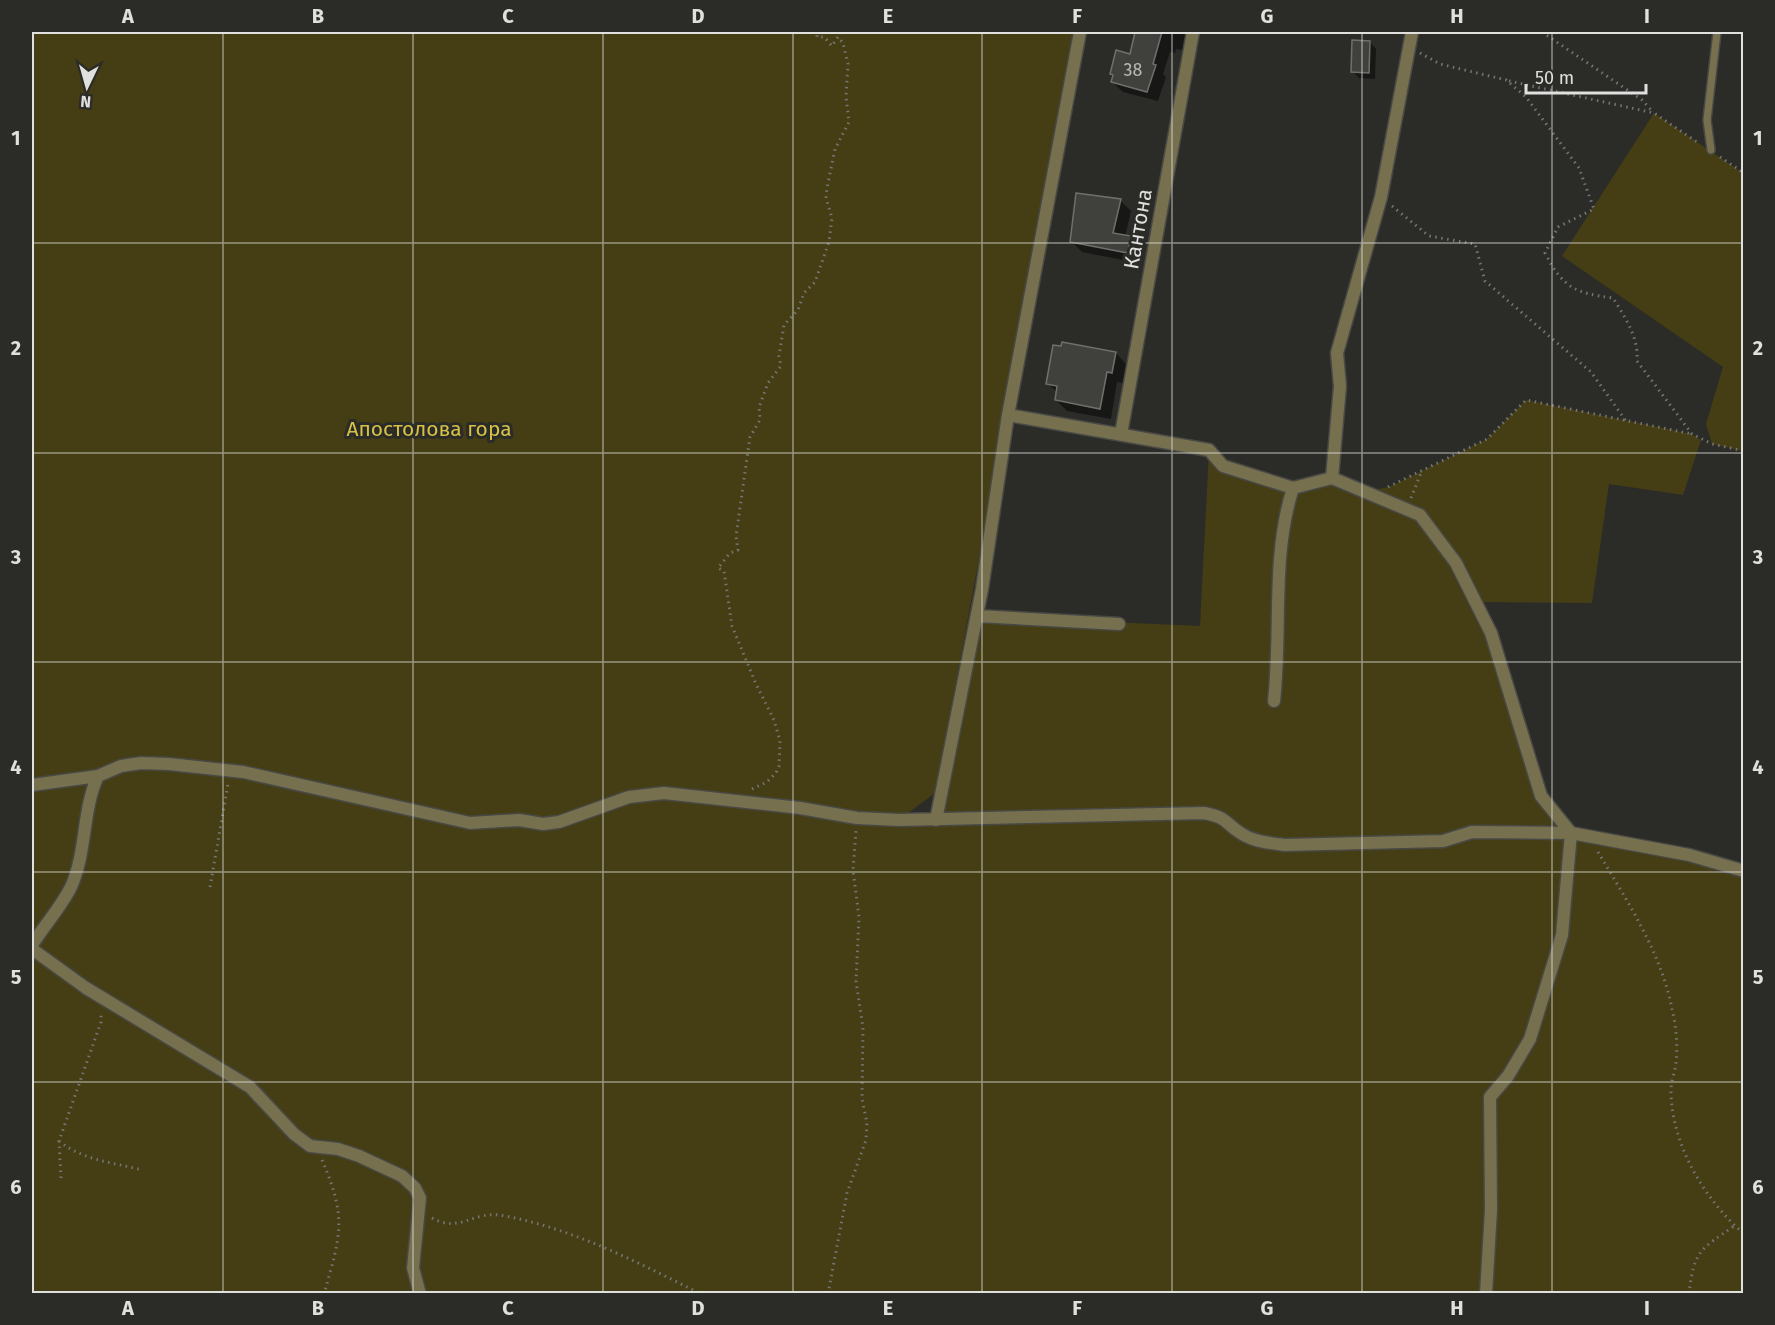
<svg xmlns="http://www.w3.org/2000/svg" width="1775" height="1325" font-family="'Fira Sans',sans-serif">
	<style>
		.green { fill: #453e14 }
		.shadow { fill: #0007 }
		.building { fill: #40403d; stroke: #6f6f6c; stroke-width: 1.5 }
		.lines { fill: none; stroke-linecap: round; stroke-linejoin: round }
		.lane-casing { stroke: #484845; stroke-width: 10 }
		.street-casing { stroke: #484845; stroke-width: 15 }
		.path { stroke: #757573; stroke-width: 3; stroke-dasharray: 1.5 4.5; stroke-linecap: butt }
		.lane { stroke: #76704e; stroke-width: 7 }
		.street { stroke: #76704e; stroke-width: 12 }
		.grid { fill: none; stroke: #e0e0de; stroke-width: 1.5; stroke-opacity: 0.55 }
		.labels { text-anchor: middle; dominant-baseline: central; stroke-width: 6; stroke-linejoin: round; paint-order: stroke }
		.number-label { font-size: 18px; fill: #b8b8b6 }
		.street-label { font-size: 21px; fill: #e0e0de; stroke: #2b2b28 }
		.park-label { font-size: 21px; fill: #d7c145; stroke: #2b2b28 }
		.neatline { fill: none; stroke: #e0e0de; stroke-width: 2 }
		.grid-label { font-size: 20px; text-anchor: middle; font-weight: bold; fill: #e0e0de }
	</style>
	<rect width="100%" height="100%" fill="#2b2b28"/>
	<!-- green -->
	<path class="green" d="M32,32H1078L935,793L900,819H936L977,616L1200,626L1209,450L1224,466L1292,488L1332,478L1362,492L1389,487L1487,439L1526,400L1692,434L1701,440L1683,495L1609,484L1592,603L1478,602L1541,796L1571,833L1743,871V1293H32Z
		M1654,113L1743,173V451L1712,444L1706,424L1723,367L1562,256Z"/>
	<!-- shadow -->
	<path class="shadow" d="M1136,32H1193L1186,51L1176,49L1175,53L1170,52L1163,74L1166,77L1158,101L1123,92L1112,82L1111,74L1132,55Z
		M1370,42L1376,49L1375,79L1359,78L1352,71Z
		M1077,194L1121,201L1131,211L1125,237L1130,238L1141,248L1138,263L1082,252L1072,242Z
		M1116,353L1126,364L1123,383L1117,382L1111,419L1067,411L1056,400L1058,393L1047,383Z"/>
	<!-- building -->
	<path class="building" d="M1135,32H1162L1153,64L1156,65L1147,92L1111,82L1113,75L1110,74L1116,50L1130,54Z
		M1352,40L1370,41L1369,73L1351,72Z
		M1076,193L1121,199L1113,233L1131,236L1128,253L1070,242Z
		M1062,342L1116,352L1112,373L1107,372L1100,409L1055,400L1057,386L1046,384L1053,345L1061,346Z"/>
	<g class="lines">
		<defs>
			<path id="lane" d="M1711,150L1707,120L1717,32"/>
			<path id="street" d="M1008,415L1209,450L1223,466L1293,488
				M1121,434L1193,32
				M1332,478L1340,386L1337,353L1381,197L1412,32
				M977,616L1119,624
				M1274,701C1282,630 1271,557 1293,488L1332,478L1420,515L1456,563L1491,633L1541,796L1571,833L1562,935L1530,1039L1508,1076L1490,1097L1491,1210L1486,1294
				M32,785L98,776L121,766L141,763L169,764L243,772L470,823L519,820L543,824L559,822L629,797L664,793L800,808L857,818L899,820L1204,813C1229,818 1223,822 1242,834C1255,842 1270,843 1285,845L1443,841L1472,832L1571,833L1689,855L1744,871
				M936,820L982,589L1008,415L1080,32
				M32,945C44,926 61,907 71,887C87,852 82,810 98,776
				M32,949L86,988L250,1087L294,1134L310,1146L338,1149L359,1156L402,1176L415,1188L420,1198L413,1268L420,1294"/>
		</defs>
		<!-- lane casing -->
		<use href="#lane" class="lane-casing"/>
		<!-- street casing -->
		<use href="#street" class="street-casing"/>
		<!-- path -->
		<path class="path" d="M1542,32L1642,100L1653,112
			M1420,53L1440,64L1506,80L1526,97L1579,168L1594,209L1558,227L1545,253C1563,288 1575,293 1613,298C1625,317 1639,338 1637,361L1692,434L1712,444L1744,451
			M1509,81L1654,113L1700,144
			M1720,157L1744,173
			M1392,206L1429,236L1475,244L1485,281L1591,372L1626,421
			M1388,487L1487,439L1526,400L1692,434
			M1411,498L1421,473
			M752,789L767,782L776,773L779,766L780,741L774,720L756,684L732,626L724,571L718,568L730,553L738,550L736,536L750,437L760,420L759,407L768,383L781,366L779,356L784,325L798,310L804,293L815,282L829,242L832,218L826,198L827,188L835,149L849,122L846,97L848,64L843,43L838,37L832,46L824,37H817V32
			M1598,852C1627,901 1661,952 1672,1009C1676,1025 1678,1046 1676,1063C1675,1072 1671,1081 1671,1090C1671,1144 1704,1199 1744,1234
			M210,887L228,784
			M59,1141C84,1161 112,1162 142,1170
			M322,1160C347,1218 341,1234 324,1294
			M61,1178L59,1141L101,1022V1012
			M432,1218C461,1234 473,1209 505,1216C574,1229 639,1263 701,1294
			M828,1294L847,1193L866,1140L867,1123L862,1099L863,1028L856,981L859,917L853,870L856,831
			M1689,1294C1694,1250 1700,1250 1734,1226"/>
		<!-- lane -->
		<use href="#lane" class="lane"/>
		<!-- street -->
		<use href="#street" class="street"/>
	</g>
	<!-- grid -->
	<path class="grid" d="M223,32V1294M413,32V1294M603,32V1294M793,32V1294M982,32V1294M1172,32V1294M1362,32V1294M1552,32V1294M32,243H1744M32,453H1744M32,662H1744M32,872H1744M32,1082H1744"/>
	<g class="labels">
		<!-- number labels -->
		<g class="number-label">
			<text x="1133" y="70">38</text>
		</g>
		<!-- street labels -->
		<g class="street-label">
			<text transform="translate(1138 229) rotate(-80)">Кантона</text>
		</g>
		<!-- park labels -->
		<g class="park-label">
			<text x="429" y="429">Апостолова гора</text>
		</g>
	</g>
	<!-- border -->
	<rect width="1775" height="1325" fill="none" stroke="#2b2b28" stroke-width="66"/>
	<!-- north arrow -->
	<g transform="translate(87 87) rotate(185)" stroke="#2b2b28" stroke-width="4.5" paint-order="stroke">
	<path d="M0-4.5L10 22L0 15L-10 22Z" fill="#e0e0de"/>
	<text y="-9" font-size="16" font-weight="bold" text-anchor="middle" fill="#e0e0de">N</text>
	</g>
	<!-- scale -->
	<path d="M1526 84v9h120v-9" fill="none" stroke="#e0e0de" stroke-width="3"/>
	<text x="1535" y="84" font-size="18" fill="#e0e0de" stroke="#2b2b28" stroke-width="4.5" paint-order="stroke">50 m</text>
	<rect x="33" y="33" width="1709" height="1259" class="neatline"/>
	<g class="grid-label">
		<text x="128" y="23">A</text>
		<text x="318" y="23">B</text>
		<text x="508" y="23">C</text>
		<text x="698" y="23">D</text>
		<text x="888" y="23">E</text>
		<text x="1077" y="23">F</text>
		<text x="1267" y="23">G</text>
		<text x="1457" y="23">H</text>
		<text x="1647" y="23">I</text>
		<text x="16" y="145">1</text>
		<text x="1758" y="145">1</text>
		<text x="16" y="355">2</text>
		<text x="1758" y="355">2</text>
		<text x="16" y="564">3</text>
		<text x="1758" y="564">3</text>
		<text x="16" y="774">4</text>
		<text x="1758" y="774">4</text>
		<text x="16" y="984">5</text>
		<text x="1758" y="984">5</text>
		<text x="16" y="1194">6</text>
		<text x="1758" y="1194">6</text>
		<text x="128" y="1315">A</text>
		<text x="318" y="1315">B</text>
		<text x="508" y="1315">C</text>
		<text x="698" y="1315">D</text>
		<text x="888" y="1315">E</text>
		<text x="1077" y="1315">F</text>
		<text x="1267" y="1315">G</text>
		<text x="1457" y="1315">H</text>
		<text x="1647" y="1315">I</text>
	</g>
</svg>
